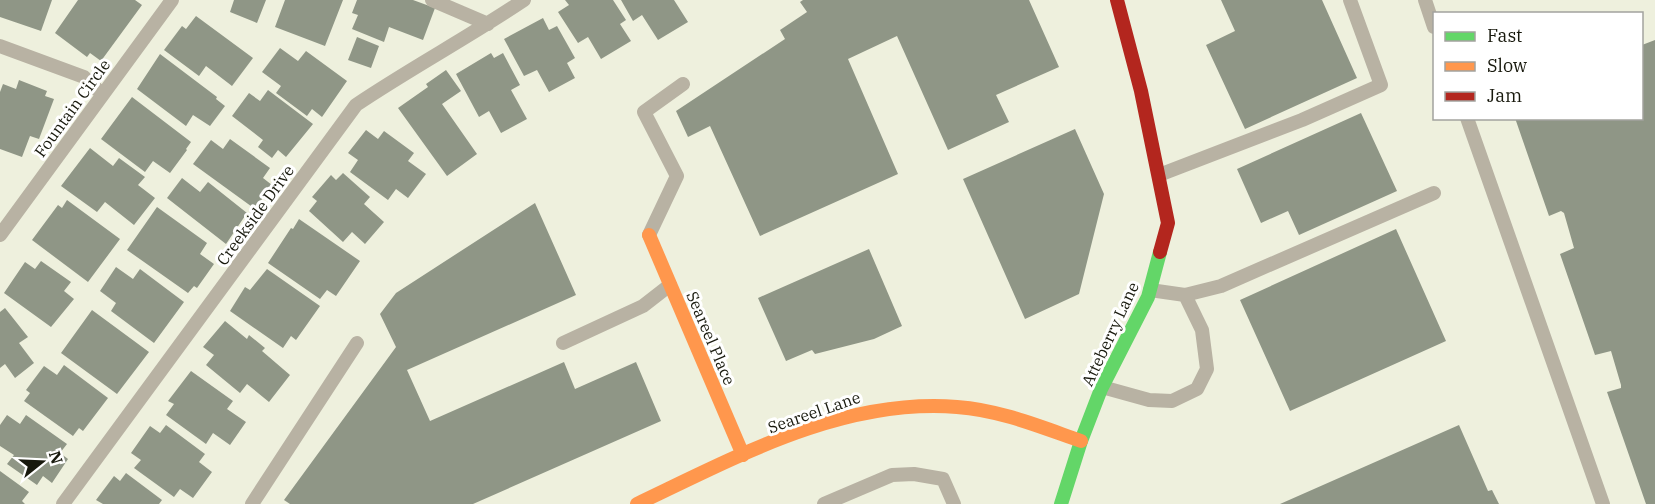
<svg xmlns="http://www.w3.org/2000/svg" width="1655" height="504" font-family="'IBM Plex Serif',serif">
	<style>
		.building { fill: #8f9686 }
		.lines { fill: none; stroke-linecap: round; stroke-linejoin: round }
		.lane { stroke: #b8b2a3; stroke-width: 14 }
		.fast { stroke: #63d668; stroke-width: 14 }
		.slow { stroke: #ff974d; stroke-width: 14 }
		.jam { stroke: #b3261e; stroke-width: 14 }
		.labels { text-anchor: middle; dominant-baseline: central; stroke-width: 6; stroke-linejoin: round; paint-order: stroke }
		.street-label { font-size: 16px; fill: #18190d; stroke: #fff }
	</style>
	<rect width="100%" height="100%" fill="#eef0dd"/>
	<!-- building -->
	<path class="building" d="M0,0H52L41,31L0,17Z
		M78,0H135L142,5L101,61L90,53L87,57L55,33Z
		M234,0H266L257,23L230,12Z
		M285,0H343L325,46L275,27Z
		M357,0H413L435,8L423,40L389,27L384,42L352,29L358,15L352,13Z
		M565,0H613L626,20L620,24L631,41L601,59L588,37L578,43L558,12L569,5Z
		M621,0H674L688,22L658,40L642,15L633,21Z
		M803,0H1029L1059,67L996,95L1009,122L948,150L897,36L848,59L898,174L760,236L710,126L688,137L676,111L785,39L780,30L807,12L800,2Z
		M1221,0H1322L1357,78L1245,129L1206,45L1235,31Z
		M196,16L253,58L232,86L206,66L199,76L164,50L182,26L186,29Z
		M543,18L549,30L557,26L575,58L567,63L575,78L549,92L537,70L524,76L504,39Z
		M357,37L379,46L371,68L348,60Z
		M1655,40V504H1646L1607,392L1621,388V385L1611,351L1595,355L1560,254L1574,248L1564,213L1561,211L1549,216L1515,118H1642V45Z
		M280,48L298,61L306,51L347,81L322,117L312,109L307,116L276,93L281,86L262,72Z
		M491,53L494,58L503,53L520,85L511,90L527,119L501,133L489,111L479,117L456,74Z
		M160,54L217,97L216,99L225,106L210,126L193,115L186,126L137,89Z
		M446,70L461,91L442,104L477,154L447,176L398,108L428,87L426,84Z
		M19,80L47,91L45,96L54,99L39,139L30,136L22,157L0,149V92L3,84L16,89Z
		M268,90L313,124L286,157L278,150L272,158L258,147L263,140L232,116L249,93L260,101Z
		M132,97L191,142L186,149L187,150L170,173L153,161L145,172L101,139Z
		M1361,113L1397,191L1299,235L1288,211L1261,223L1237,169Z
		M1075,129L1104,194L1079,294L1025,319L963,179Z
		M366,130L378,139L384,131L414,153L408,161L426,174L408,198L396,189L388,200L350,172L358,160L348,153Z
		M230,139L270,168L263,178L272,185L255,209L193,164L211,140L223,149Z
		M90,148L113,166L119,158L145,177L138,185L155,198L134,225L105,202L97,212L61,186Z
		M343,173L370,197L364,204L384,222L365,244L352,232L343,242L309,211L317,201L312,197L331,175L336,180Z
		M182,178L200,192L208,182L247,213L226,244L167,198Z
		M67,200L120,239L88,282L32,240L58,205L62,208Z
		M535,203L576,295L407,370L430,421L564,362L575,389L636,362L661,421L473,504H290L284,500L396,347L380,314L396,293Z
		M157,207L207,243L200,254L214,264L197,288L194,286L188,293L127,250Z
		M299,219L360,261L336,296L327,290L320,299L268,263L291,228L293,229Z
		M1396,229L1446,341L1290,411L1240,300Z
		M869,249L902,326L874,339L815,354L812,350L786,361L758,298Z
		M41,261L71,282L64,291L74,299L51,327L4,293L25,262L35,269Z
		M116,267L133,279L140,269L184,302L154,343L111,311L116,303L100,291Z
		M267,269L320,306L296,340L291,336L283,348L230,311L245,287L250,290Z
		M5,308L28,337L19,343L34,363L15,378L5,364L0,368V312Z
		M92,310L149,352L117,394L61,353Z
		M225,321L247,339L249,335L265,348L262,351L290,375L269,402L247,384L240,393L206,365L214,355L203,347Z
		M64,365L108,398L83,431L79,428L73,436L24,401L30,393L26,390L44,366L57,375Z
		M191,371L233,401L227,409L246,422L230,445L213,433L206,444L166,415L174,404L168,401Z
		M7,415L20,424L26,415L67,444L60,453L68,459L52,483L43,476L37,485L7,464L14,455L0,446V425Z
		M166,425L205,454L199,462L212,472L193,498L180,489L174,497L134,468L141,460L131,453L150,426L160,433Z
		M1459,425L1488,491L1492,490L1499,504H1280Z
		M0,471L29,492L22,501L25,504H0Z
		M126,473L162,500L159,504H103L96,500L114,476L120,481Z"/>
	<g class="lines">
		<!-- lane -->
		<path class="lane" d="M432,0L488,24
			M1425,0L1434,27
			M0,46L84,77L102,94
			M1467,118L1603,504
			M1159,175L1302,120L1381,85L1350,0
			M0,235L172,0
			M649,235L677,176L644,112L683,84
			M1150,290L1185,295L1221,286L1434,193
			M563,343L643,306L670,285
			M1102,387L1149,400L1172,401L1197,389L1207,369L1202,330L1185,295
			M63,504L356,105C411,68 469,37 524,0
			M252,504L357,343
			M824,504L892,475L914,474L943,479L954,504"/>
		<!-- fast -->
		<path class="fast" d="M1061,504L1081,441L1101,389L1148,297L1160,252"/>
		<!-- slow -->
		<path class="slow" d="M649,235L743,455
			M637,504C738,456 843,398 957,407C1000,410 1041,427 1081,441"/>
		<!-- jam -->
		<path class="jam" d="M1117,0L1141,91L1168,223L1160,252"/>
	</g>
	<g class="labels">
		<!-- street labels -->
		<g class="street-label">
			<text transform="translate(72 108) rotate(-54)">Fountain Circle</text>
			<text transform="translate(255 215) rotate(-54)">Creekside Drive</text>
			<text transform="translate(1110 334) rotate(-65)">Atteberry Lane</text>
			<text transform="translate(711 338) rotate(67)">Seareel Place</text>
			<text transform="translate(814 412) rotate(-19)">Seareel Lane</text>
		</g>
	</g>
	<!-- legend -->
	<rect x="1433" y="12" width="210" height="108" fill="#ffffff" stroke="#a3a39e" stroke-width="1.5"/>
	<rect x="1445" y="32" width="30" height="9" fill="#63d668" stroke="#a3a39e" stroke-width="1.5"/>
	<text x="1487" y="42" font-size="18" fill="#18190d">Fast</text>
	<rect x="1445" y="62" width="30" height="9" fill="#ff974d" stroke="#a3a39e" stroke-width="1.5"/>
	<text x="1487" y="72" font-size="18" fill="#18190d">Slow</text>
	<rect x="1445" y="92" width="30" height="9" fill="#b3261e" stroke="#a3a39e" stroke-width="1.5"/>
	<text x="1487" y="102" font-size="18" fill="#18190d">Jam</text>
	<!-- north arrow -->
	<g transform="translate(42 462) rotate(72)" stroke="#ffffff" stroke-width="4.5" paint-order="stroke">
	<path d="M0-4.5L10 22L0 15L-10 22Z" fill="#18190d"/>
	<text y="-9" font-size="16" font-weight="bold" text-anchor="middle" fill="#18190d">N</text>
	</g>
</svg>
